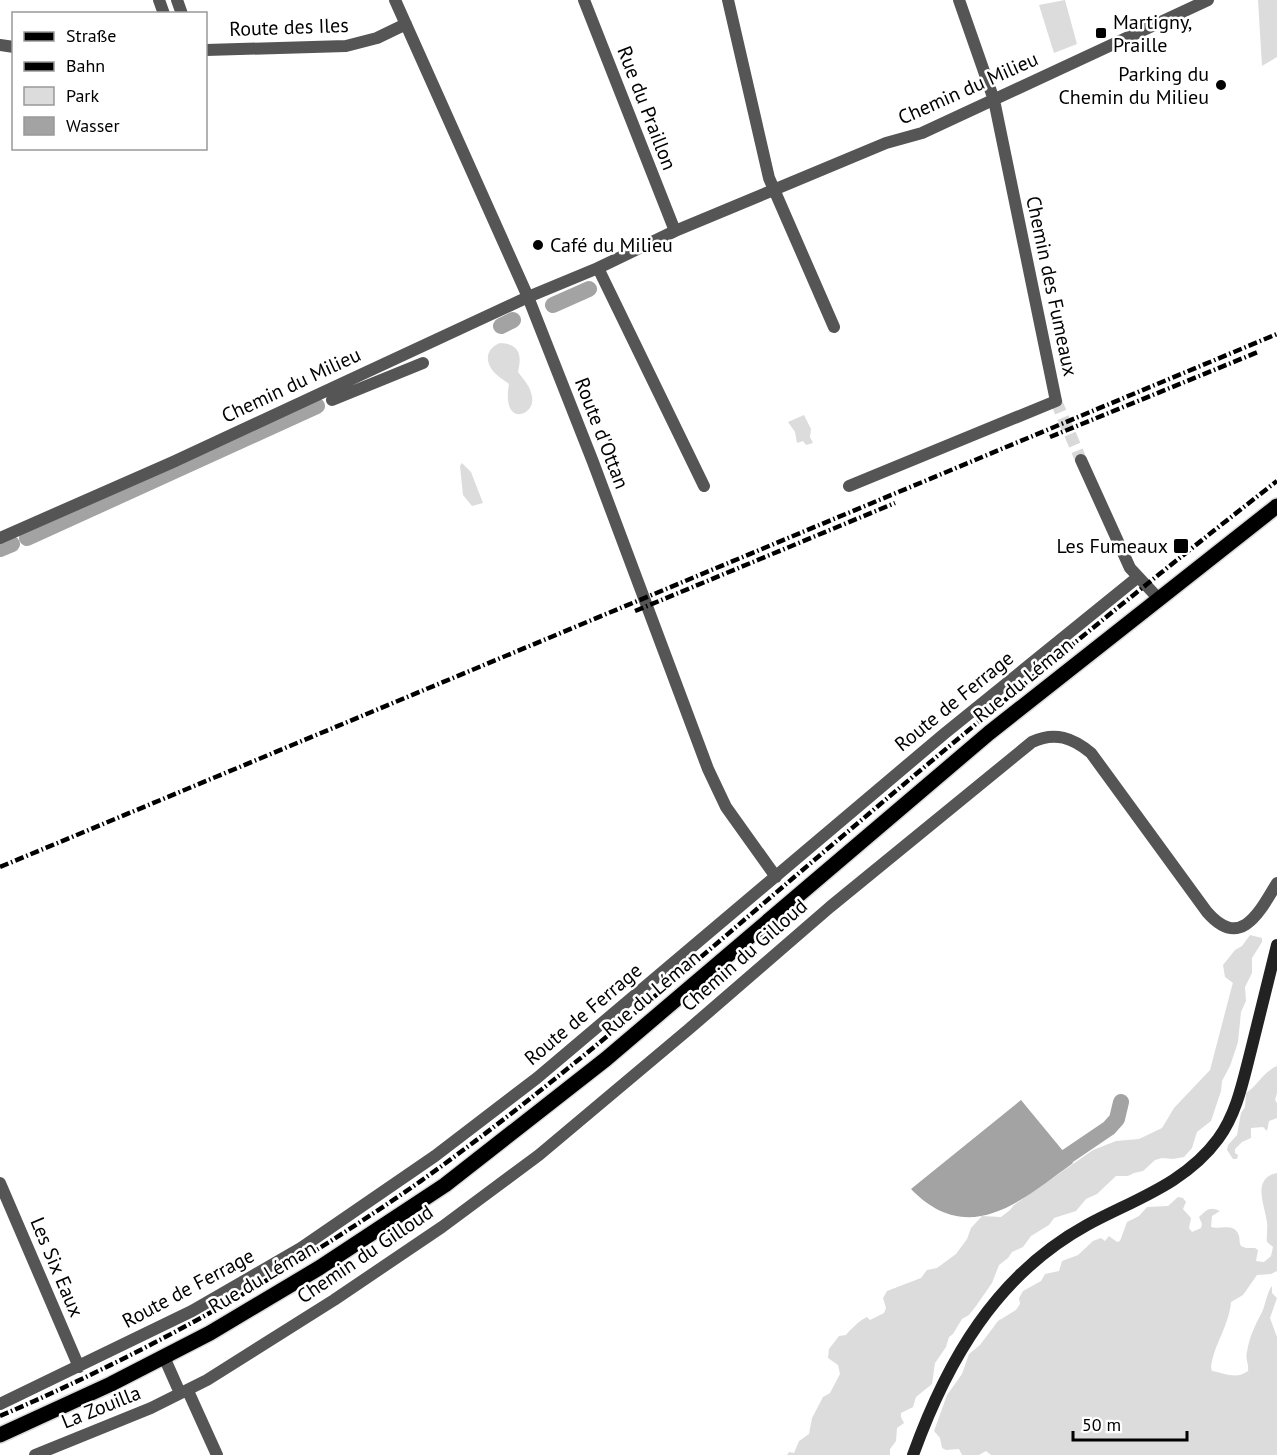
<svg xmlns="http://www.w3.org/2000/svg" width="1277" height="1455" font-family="'PT Sans',sans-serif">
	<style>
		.green { fill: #dcdcdc }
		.water { fill: #a3a3a3 }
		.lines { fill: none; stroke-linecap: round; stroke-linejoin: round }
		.canal { stroke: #a3a3a3; stroke-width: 16 }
		.street-tunnel { stroke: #d9d9d9; stroke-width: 12; stroke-dasharray: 12 6; stroke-linecap: butt }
		.primary-casing { stroke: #dbdbdb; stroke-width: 18 }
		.street { stroke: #555; stroke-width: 12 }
		.secondary { stroke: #222; stroke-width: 12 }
		.primary { stroke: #000; stroke-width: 15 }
		.rail { stroke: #000; stroke-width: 4.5; stroke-dasharray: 9 3 1.5 3; stroke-linecap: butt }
		.poi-dot { fill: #000; stroke: #fff; stroke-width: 2 }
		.labels { text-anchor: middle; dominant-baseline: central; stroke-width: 5; stroke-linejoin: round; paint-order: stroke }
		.poi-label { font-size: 20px; fill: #000; stroke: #fff; text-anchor: start }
		.street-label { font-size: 20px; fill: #000; stroke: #fff }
	</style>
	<rect width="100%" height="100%" fill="#fff"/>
	<!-- green -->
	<path class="green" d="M1065,0L1077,44L1054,53L1039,5Z
		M1258,0H1277V57L1262,66Z
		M500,343C520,344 522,355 518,372C524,380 531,387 532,397C536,416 501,428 509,384C504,380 497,376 493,371C484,360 487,348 500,343Z
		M804,415L811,429L810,437L813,443L806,445L803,441L797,443L795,432L788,422Z
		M462,463L471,472L483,503L472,506L463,495L460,466Z
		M1250,935L1262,938V942L1252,958V973L1245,987L1246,1001L1241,1012L1238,1042L1230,1066L1222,1081L1221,1091L1211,1121L1197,1132L1192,1148L1184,1157L1173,1159L1162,1158L1155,1160L1143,1171L1134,1173L1128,1176H1116L1097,1194L1086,1199L1076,1211L1054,1218L1049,1225L1031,1236L1023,1247L1012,1252L1008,1258L999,1265L992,1283L976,1306L969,1315L962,1319L953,1334L949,1337L946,1347L935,1363L932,1384L916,1397L913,1407L901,1413V1417L904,1423L897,1428L896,1441L890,1449V1455H787L789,1452L794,1453L799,1441L809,1434L812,1418L823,1397L830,1393L840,1374L838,1365L828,1358L829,1349L839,1336L846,1335C850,1330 861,1319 867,1317L870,1320L884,1313L886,1308L883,1298L887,1291L921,1278L927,1270L937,1268L956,1254L967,1239L971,1228L982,1216L1001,1217L1010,1210L1014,1205L1093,1150L1116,1141L1139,1139L1162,1128L1174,1108L1210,1070L1232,986L1233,983L1225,977L1223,965L1235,950L1242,946Z
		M1277,1066V1093L1275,1100L1277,1103V1118L1269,1121L1267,1131L1263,1127L1251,1128V1138L1242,1142L1235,1149V1153L1238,1155L1237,1159H1233L1227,1150L1228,1145L1237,1135L1241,1113L1245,1107L1246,1093C1257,1086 1263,1072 1277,1066Z
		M1277,1173V1271L1271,1274L1257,1275L1243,1295L1231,1302C1229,1326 1214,1344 1211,1367L1212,1371C1225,1373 1236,1380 1248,1371C1249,1364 1245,1359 1247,1352C1249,1338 1255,1325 1262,1312C1266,1304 1266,1294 1272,1286V1293L1277,1298L1270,1318L1277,1337V1455H991L986,1451L979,1455H962L959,1449L946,1450L942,1448L940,1438L934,1431L947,1395L962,1374L969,1354L980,1345L998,1321L1016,1310L1020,1304L1019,1298L1023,1291L1041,1281L1045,1274L1059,1271L1062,1261L1078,1255L1093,1241L1101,1238L1105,1241L1109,1236L1117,1242L1120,1241L1127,1222L1139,1216L1147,1207L1168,1206L1178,1197L1183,1198L1186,1202L1183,1209L1191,1218L1189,1228L1192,1232L1201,1228L1202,1224L1199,1217C1207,1210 1209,1206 1220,1211L1212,1216L1211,1227C1219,1230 1235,1222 1239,1236C1240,1239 1239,1243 1241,1246L1246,1248H1255L1258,1250L1256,1261L1264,1262L1271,1256L1273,1247L1267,1242C1266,1235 1268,1229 1267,1222C1265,1206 1251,1178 1277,1173Z"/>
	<!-- water -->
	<path class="water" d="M1021,1100L1073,1163C1022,1200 969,1249 911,1189Z"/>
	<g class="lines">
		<!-- canal -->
		<path class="canal" d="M553,305L589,289
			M501,326L513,320
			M27,538L317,406
			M0,549L12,544
			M1050,1168L1109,1128L1117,1119L1121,1102"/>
		<!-- street-tunnel -->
		<path class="street-tunnel" d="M1056,401L1081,460"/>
		<defs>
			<path id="primary" d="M0,1435L111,1384L210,1333L319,1268L445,1185L606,1059L989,733L1277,506"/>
		</defs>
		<!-- primary casing -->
		<use href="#primary" class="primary-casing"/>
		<!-- street -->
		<path class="street" d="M159,0L164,14
			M177,0L182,14
			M395,0L528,297L593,462L708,769L726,807L776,877
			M584,0L675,231
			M728,0L769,178L834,327
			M0,45L14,47
			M206,50L346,46L377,38L406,24
			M598,268L704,486
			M332,400L423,363
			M1081,460L1130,568L1158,598
			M849,486L1056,401L994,100L959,0
			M0,538L173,462L528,297L598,268L675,231L886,143L922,133L1208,0
			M0,1183L79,1367
			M164,1357L180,1393
			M188,1391L217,1455
			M0,1404L192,1311L301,1248L435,1156L537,1078L944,734L1138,577
			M35,1455L151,1408L207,1380L334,1300L442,1227L539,1155L689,1029L830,907L1032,742C1055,731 1073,738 1091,753L1207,912C1241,951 1260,911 1277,883"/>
		<!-- secondary -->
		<path class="secondary" d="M913,1455C947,1361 996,1275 1087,1225C1133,1200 1185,1184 1218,1139C1237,1113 1243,1081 1251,1050C1260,1015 1268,980 1277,945"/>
		<!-- primary -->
		<use href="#primary" class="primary"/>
		<!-- rail -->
		<path class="rail" d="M1050,437L1258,352
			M635,611L895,503
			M0,867L1277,334
			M0,1416C147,1353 287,1274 418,1183C563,1080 696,960 832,845C978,721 1126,599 1277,481"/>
	</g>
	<!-- markers -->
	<g class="poi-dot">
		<rect x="1095" y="27" width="12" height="12" rx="3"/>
		<circle cx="1221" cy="85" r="6"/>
		<circle cx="538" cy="245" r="6"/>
		<rect x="1173" y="538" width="16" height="16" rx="3"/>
	</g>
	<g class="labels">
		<!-- poi labels -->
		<g class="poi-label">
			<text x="1113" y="22">Martigny,<tspan x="1113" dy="23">Praille</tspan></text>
			<text x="1209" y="74" text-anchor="end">Parking du<tspan x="1209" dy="23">Chemin du Milieu</tspan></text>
			<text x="550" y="245">Café du Milieu</text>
			<text x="1168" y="546" text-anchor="end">Les Fumeaux</text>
		</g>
		<!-- street labels -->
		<g class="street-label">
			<text transform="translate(289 27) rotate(-2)">Route des Iles</text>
			<text transform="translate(968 88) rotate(-24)">Chemin du Milieu</text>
			<text transform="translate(647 108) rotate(69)">Rue du Praillon</text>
			<text transform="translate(1052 286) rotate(78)">Chemin des Fumeaux</text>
			<text transform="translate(291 385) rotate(-25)">Chemin du Milieu</text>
			<text transform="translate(602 433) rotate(69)">Route d'Ottan</text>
			<text transform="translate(1023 680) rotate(-39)">Rue du Léman</text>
			<text transform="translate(954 701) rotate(-39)">Route de Ferrage</text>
			<text transform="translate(744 955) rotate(-41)">Chemin du Gilloud</text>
			<text transform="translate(651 993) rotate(-40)">Rue du Léman</text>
			<text transform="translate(583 1014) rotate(-40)">Route de Ferrage</text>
			<text transform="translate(365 1254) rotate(-34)">Chemin du Gilloud</text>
			<text transform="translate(57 1267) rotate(67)">Les Six Eaux</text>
			<text transform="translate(262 1277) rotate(-31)">Rue du Léman</text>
			<text transform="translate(188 1288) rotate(-28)">Route de Ferrage</text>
			<text transform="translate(101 1407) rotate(-22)">La Zouilla</text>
		</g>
	</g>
	<!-- legend -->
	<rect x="12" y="12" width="195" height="138" fill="#ffffff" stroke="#999999" stroke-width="1.5"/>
	<rect x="24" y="32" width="30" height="9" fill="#000000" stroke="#999999" stroke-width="1.5"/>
	<text x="66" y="42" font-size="18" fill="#000000">Straße</text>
	<rect x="24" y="62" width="30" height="9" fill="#000000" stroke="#999999" stroke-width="1.5"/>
	<text x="66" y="72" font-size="18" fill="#000000">Bahn</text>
	<rect x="24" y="87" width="30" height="18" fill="#dcdcdc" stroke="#999999" stroke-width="1.5"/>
	<text x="66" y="102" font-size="18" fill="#000000">Park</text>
	<rect x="24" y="117" width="30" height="18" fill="#a3a3a3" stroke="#999999" stroke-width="1.5"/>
	<text x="66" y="132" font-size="18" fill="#000000">Wasser</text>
	<!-- scale -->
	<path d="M1073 1431v9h114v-9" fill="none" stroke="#000000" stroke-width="3"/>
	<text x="1082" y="1431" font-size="18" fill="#000000" stroke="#ffffff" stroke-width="4.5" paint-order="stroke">50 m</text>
</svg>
